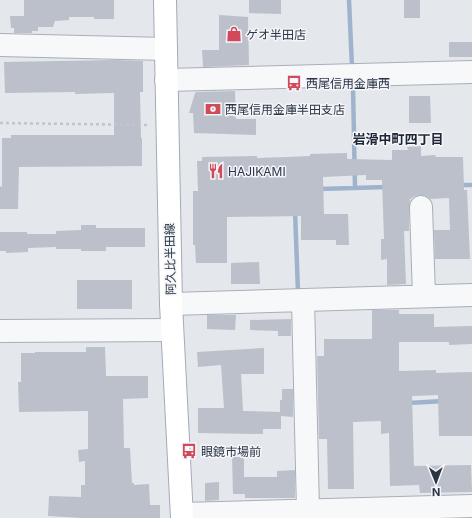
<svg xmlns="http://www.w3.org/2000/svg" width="472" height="518" font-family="Inter,'Noto Sans JP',sans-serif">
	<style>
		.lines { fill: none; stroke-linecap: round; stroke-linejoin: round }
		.stream { stroke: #9fb4cc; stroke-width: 4.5 }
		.building { fill: #bbc0ca }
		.minor-casing { stroke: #a9aeb7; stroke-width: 24 }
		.major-casing { stroke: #a3abb8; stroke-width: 24 }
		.path { stroke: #c2c5cb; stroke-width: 2.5; stroke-dasharray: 3 3; stroke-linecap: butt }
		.minor { stroke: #f7f8fa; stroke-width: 22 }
		.major { stroke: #fff; stroke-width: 22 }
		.labels { text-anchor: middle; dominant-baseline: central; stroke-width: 3; stroke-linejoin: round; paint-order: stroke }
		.poi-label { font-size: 12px; fill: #2b3445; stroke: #f4f6f9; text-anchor: start }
		.street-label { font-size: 12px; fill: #2b3445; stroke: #f4f6f9 }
		.neighbourhood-label { font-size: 13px; font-weight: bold; fill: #1d2536; stroke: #f4f6f9 }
	</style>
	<rect width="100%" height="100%" fill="#e4e7ec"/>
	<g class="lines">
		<!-- stream -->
		<path class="stream" d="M349,0L352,67
			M353,86L355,188
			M458,185H472
			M318,189L388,187
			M295,211L298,292
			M408,403L444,401"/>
	</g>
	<!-- building -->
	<path class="building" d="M24,0H114V19H94V17H69V20L55,21L53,27H38V31H32V33H14V28H11L10,16H24Z
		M249,0H281V14L249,13Z
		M404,0H420V18H404Z
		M219,15L248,17L249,65L203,67L202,50H219Z
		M449,42H472V57H449Z
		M115,60L143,61V92H140L141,138H142V166L19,167L18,209H0V186L2,187V138H11V135H114V93L75,94V92L5,93L4,62Z
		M235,91L236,119H256V135L194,133L193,113H189L195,93L196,92Z
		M409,96H430L431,123H409Z
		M421,146V156L435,155L436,157H463L464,190H467L470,259H435L434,230H450L449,198L430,199L427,196L421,195L415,196L410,199L409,207V231H404L406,284L387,285V259L381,260V239H384L382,180H366V175L323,177L324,214H348L349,245H336V240H301V216L227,217V263H196L195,245H193V191H198L197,161H202V157L257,156V158L288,157L310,156V154L347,153V159L392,160V150H408L407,147Z
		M81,225H96V228H145V247H106V251H81V249H56V247L28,248V252L6,253V251H0V232H27V234H56V231L81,230Z
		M259,262L260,284H231V263Z
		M77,280H132V309H77Z
		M372,310H399V314H434V327L472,326V344L449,345V342H399V371L436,370V373L472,372V436H439L438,395L412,396L414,466L471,465L472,492L420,493L419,485L390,486L389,433L381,434V421L353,422L354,489H328L327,439H319L317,356H324V339H372Z
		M207,315H236L235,330L207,329Z
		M291,319V336H278V331L250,330V320Z
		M86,347H105L106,376H148V398L123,399L124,448H130L132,483H134V485L149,484L150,505H160V518H82L48,516L49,496L81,497V485H85V461L79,462L78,450L88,449V411L19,412L18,382H21V353H35V352H86Z
		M264,348V374H241L243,411L280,412V400H282V389H293V417L281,416V429H263V434L198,433V408H224L221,365L198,367L197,352Z
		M232,457H244V477H277V471L295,470V498H245V494H233Z
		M219,482V500L205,501V483Z"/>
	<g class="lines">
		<defs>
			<path id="minor" d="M0,45L166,49
				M166,80L472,72
				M421,207L424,296
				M303,300L308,510
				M171,304L472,295
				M0,331L172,330
				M182,514L472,506"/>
			<path id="major" d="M165,0L171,304L182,518"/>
		</defs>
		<!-- minor casing -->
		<use href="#minor" class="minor-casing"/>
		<!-- major casing -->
		<use href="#major" class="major-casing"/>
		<!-- path -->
		<path class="path" d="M0,123L150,125"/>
		<!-- minor -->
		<use href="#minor" class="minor"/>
		<!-- major -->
		<use href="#major" class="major"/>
	</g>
	<!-- icons -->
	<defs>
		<symbol id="shop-bare" viewBox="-9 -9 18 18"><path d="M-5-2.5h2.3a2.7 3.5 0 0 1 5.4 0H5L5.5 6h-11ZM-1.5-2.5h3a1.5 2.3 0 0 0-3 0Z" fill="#d1495b" stroke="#f4f6f9" stroke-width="2.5" paint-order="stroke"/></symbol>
		<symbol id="bus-bare" viewBox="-9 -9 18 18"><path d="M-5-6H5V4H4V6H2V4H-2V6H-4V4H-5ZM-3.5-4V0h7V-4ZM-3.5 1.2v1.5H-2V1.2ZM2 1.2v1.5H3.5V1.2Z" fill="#d1495b" stroke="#f4f6f9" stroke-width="2.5" paint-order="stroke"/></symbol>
		<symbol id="bank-bare" viewBox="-9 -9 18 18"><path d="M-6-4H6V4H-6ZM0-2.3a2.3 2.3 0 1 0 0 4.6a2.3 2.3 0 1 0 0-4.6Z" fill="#d1495b" stroke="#f4f6f9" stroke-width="2.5" paint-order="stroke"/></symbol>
		<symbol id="restaurant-bare" viewBox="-9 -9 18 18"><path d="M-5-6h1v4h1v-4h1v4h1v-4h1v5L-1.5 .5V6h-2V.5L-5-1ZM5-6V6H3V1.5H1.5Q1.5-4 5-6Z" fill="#d1495b" stroke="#f4f6f9" stroke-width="2.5" paint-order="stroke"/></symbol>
	</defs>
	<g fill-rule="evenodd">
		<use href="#shop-bare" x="223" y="23" width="22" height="22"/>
		<use href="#bus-bare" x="283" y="72" width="22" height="22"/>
		<use href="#bank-bare" x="202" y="98" width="22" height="22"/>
		<use href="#restaurant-bare" x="205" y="160" width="22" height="22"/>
		<use href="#bus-bare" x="178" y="440" width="22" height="22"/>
	</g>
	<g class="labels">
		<!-- poi labels -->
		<g class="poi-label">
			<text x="246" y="34">ゲオ半田店</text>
			<text x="306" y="83">西尾信用金庫西</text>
			<text x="225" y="109">西尾信用金庫半田支店</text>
			<text x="228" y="171">HAJIKAMI</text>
			<text x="201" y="451">眼鏡市場前</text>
		</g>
		<!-- street labels -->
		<g class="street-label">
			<text transform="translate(170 259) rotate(-91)">阿久比半田線</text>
		</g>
		<!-- neighbourhood labels -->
		<g class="neighbourhood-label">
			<text x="398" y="139">岩滑中町四丁目</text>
		</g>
	</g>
	<!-- north arrow -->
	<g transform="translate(436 482) rotate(179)" stroke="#f4f6f9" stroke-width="3" paint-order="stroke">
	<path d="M0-3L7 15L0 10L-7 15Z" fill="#2b3445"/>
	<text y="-6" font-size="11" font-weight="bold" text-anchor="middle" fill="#2b3445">N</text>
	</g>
</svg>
